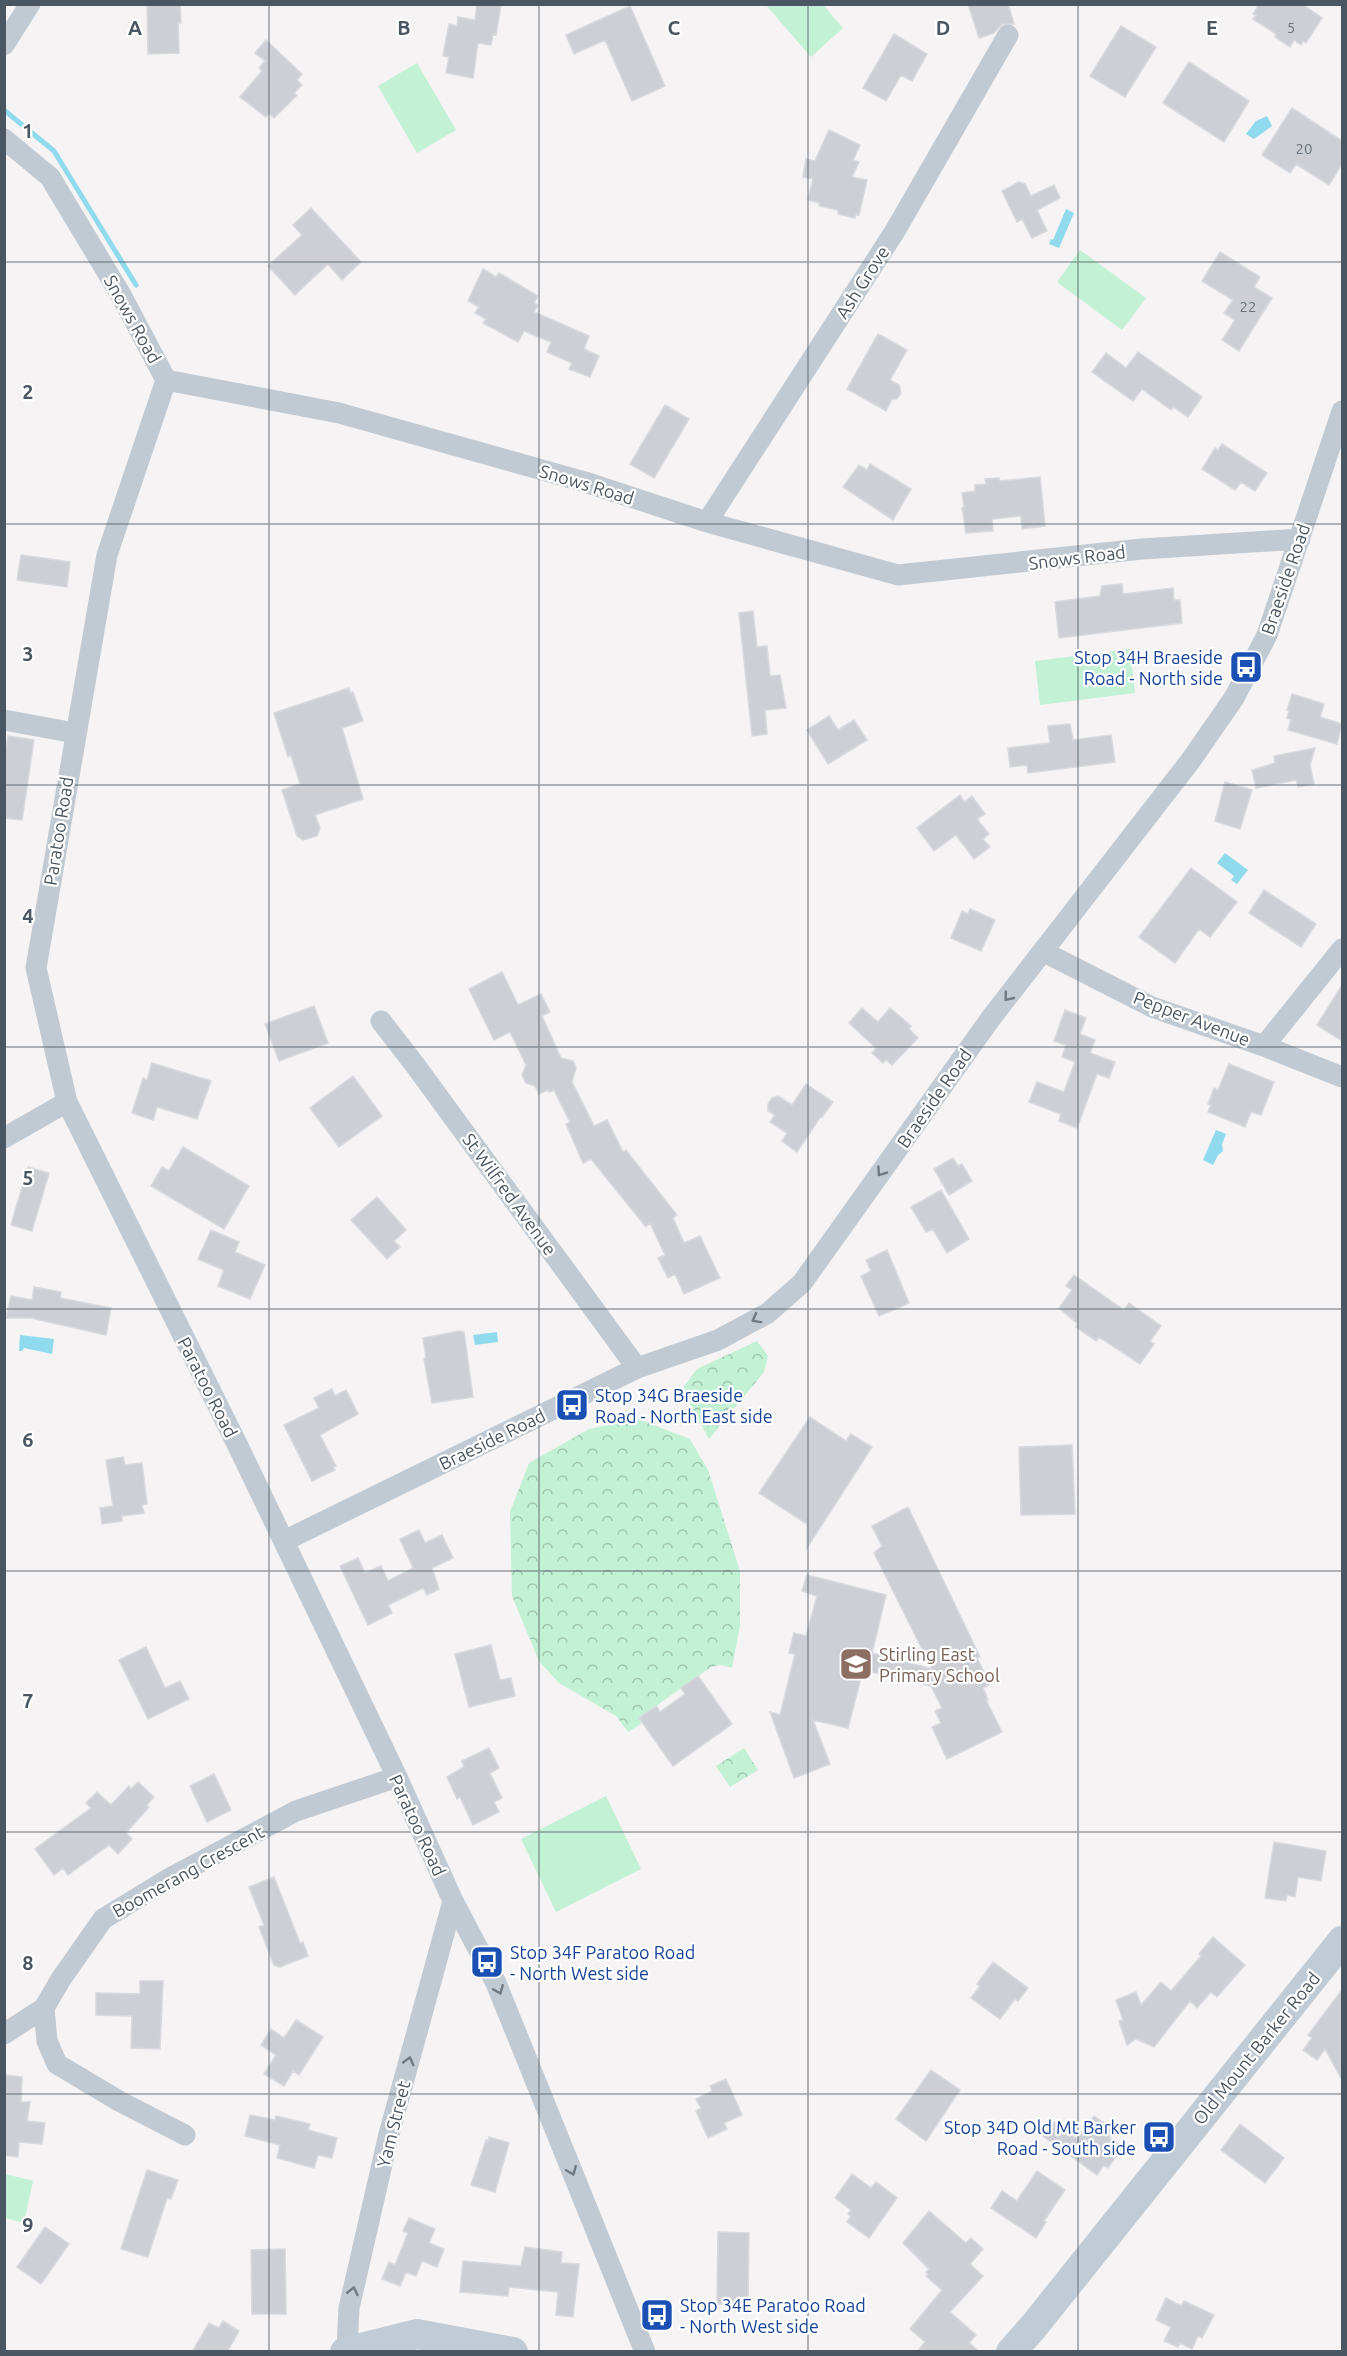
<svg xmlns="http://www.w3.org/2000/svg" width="1347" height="2356" font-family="Ubuntu,sans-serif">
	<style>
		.grass { fill: #c3f1d5 }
		.park { fill: url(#park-crowns) }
		.water { fill: #90daee }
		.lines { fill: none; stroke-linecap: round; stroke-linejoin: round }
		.stream { stroke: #90daee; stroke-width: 5 }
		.building { fill: #cdcfd5; stroke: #d7d9de; stroke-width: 1.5 }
		.minor { stroke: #c1cad2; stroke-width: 21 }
		.secondary { stroke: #c1cbd6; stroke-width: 30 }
		.oneway { stroke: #6e7983 }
		.grid { fill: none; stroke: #4a5661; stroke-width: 1.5; stroke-opacity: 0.55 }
		.labels { text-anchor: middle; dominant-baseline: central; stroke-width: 4.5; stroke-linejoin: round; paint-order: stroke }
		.number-label { font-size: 15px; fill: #6b747e }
		.street-label { font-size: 18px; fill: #4a5661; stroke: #fff }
		.transit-label { font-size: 18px; fill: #164399; stroke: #fff; text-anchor: start }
		.education-label { font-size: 18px; fill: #785e54; stroke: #fff; text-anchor: start }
		.grid-label { font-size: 20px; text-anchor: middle; font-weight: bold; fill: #4a5661; stroke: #fff; stroke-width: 4.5; stroke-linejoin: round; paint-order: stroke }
	</style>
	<defs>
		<pattern id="park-crowns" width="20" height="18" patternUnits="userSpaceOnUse" patternTransform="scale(1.5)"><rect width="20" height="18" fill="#c3f1d5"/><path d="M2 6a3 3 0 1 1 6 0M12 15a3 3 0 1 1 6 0" fill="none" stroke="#a0c6b0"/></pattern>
	</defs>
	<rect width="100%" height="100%" fill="#f5f3f3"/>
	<!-- grass -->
	<path class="grass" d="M766,5H823L843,28L811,57Z
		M417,63L456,130L417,153L378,86Z
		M1080,250L1146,298L1122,330L1057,282Z
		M1130,649L1135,693L1040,705L1035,661Z
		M606,1796L641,1869L556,1912L521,1839Z
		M5,2174L33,2181L24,2223L5,2218Z"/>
	<!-- park -->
	<path class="park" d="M757,1341L768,1356L764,1372L709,1439L682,1389L697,1369Z
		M638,1419L690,1439L708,1470L740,1571V1626L732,1668L721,1665L711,1667L639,1718L641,1724L628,1732L616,1716L559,1683L539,1661L512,1596L510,1512L529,1463L589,1429Z
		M744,1748L758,1770L730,1787L716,1766Z"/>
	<!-- water -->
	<path class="water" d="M1267,116L1272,126L1254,139L1246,134L1256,121Z
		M1066,209L1074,213L1059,248L1049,244L1051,239L1053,240Z
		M1225,853L1248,870L1237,884L1231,880L1234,876L1217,863Z
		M1216,1130L1226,1134L1222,1144L1223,1151L1218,1155L1213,1165L1203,1160Z
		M497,1332L498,1342L475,1345L473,1335Z
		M20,1335L54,1339L52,1354L24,1348L22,1351H19Z"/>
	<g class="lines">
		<!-- stream -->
		<path class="stream" d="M4,110L54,151L136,285"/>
	</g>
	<!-- building -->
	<path class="building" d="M147,4H180L181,23H178L179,53L148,54Z
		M477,4H501L496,35L493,34L491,45L478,43L473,78L446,73L449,57L443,56L449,24L457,26L458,17L475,20Z
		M968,4H1008L1014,24H1002L994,33L979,38Z
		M1259,4H1302L1322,18L1306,43L1303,41L1301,45L1294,40L1290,47L1275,37L1276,34L1253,19L1256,15L1253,14Z
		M630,6L665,86L632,101L605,40L574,54L566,35Z
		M1121,26L1156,47L1125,97L1090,76Z
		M894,34L927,54L912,81L901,75L886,101L863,88Z
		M266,40L302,74L297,80L302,85L294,93L297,95L274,118L269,113L266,117L240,97L262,71L259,68L265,61L255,53Z
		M1189,62L1249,101L1224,142L1163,103Z
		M1292,108L1342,141V164L1329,185L1296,164L1290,173L1262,155Z
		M829,130L860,145L853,160L859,162L852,177L867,180L859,215L856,214L855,218L838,214V210L819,206L820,203L808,200L813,179L803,177L806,159L815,161Z
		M1019,182L1025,184L1031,196L1054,185L1060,198L1037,210L1047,231L1032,238L1022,219L1017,222L1002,191Z
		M311,208L361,262L342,280L328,264L295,295L268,266L302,235L293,225Z
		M1220,252L1260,277L1254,287L1272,298L1239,351L1222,340L1235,320L1224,313L1233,300L1202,281Z
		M483,269L496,277L499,273L538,296L534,303L538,305L534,312L589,336L584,349L599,356L590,377L569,369L572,363L547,352L551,342L524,331L518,342L483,323L486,319L475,313L479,307L468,301Z
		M878,334L907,350L890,380L899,385L901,393L897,399H892L886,411L847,389Z
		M1138,352L1202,397L1188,417L1173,407L1171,410L1142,389L1133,401L1092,372L1106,353L1126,368Z
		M665,405L689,419L654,478L630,464Z
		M1222,444L1267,473L1255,491L1241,482L1235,490L1202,469L1215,448L1218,450Z
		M870,464L911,489L893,520L843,487L859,465L867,470Z
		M1040,477L1045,526L1022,529L1021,516L992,519L993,531L966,533L962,508L964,507L962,493L975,491V485L986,484L985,479L999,478L1000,481Z
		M21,555L70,562L67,587L17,580Z
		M1122,584L1123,594L1173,588L1174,600H1180L1182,623L1059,638L1055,602L1100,596L1102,586Z
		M753,611L757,647L767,646L770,676L780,675L786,708L765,710L767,734L752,736L739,613Z
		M349,688L350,693L353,692L363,721L342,728L363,799L315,815L320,828L317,836L303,840L297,836L282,790L300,784L291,755L288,757L274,713Z
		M1292,694L1324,704L1320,717L1342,724L1337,744L1288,730L1291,719L1287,718L1289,711L1287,710Z
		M829,716L838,730L854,720L867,740L828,764L807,730Z
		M1070,724L1073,740L1111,735L1115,762L1028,773L1027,765L1010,767L1008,748L1050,743L1048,726Z
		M8,736L34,740L22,820L4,818V758Z
		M1315,748L1310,765L1314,784L1298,787L1296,780L1256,788L1252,770L1275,763L1274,756Z
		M1225,782L1252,790L1240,829L1215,821Z
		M960,795L964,802L972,796L985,814L977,819L989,834L983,839L990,847L974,859L956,835L934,851L917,828Z
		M1191,868L1237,902L1210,937L1199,929L1175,963L1139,937Z
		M1264,890L1316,924L1301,947L1249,913Z
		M970,909L995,920L981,951L951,938L962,911L968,914Z
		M502,972L518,1005L541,994L550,1012L542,1016L561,1058L573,1061L576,1068L572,1082L594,1126L607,1120L623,1152L626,1150L677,1215L673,1218L684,1243L700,1236L720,1278L684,1294L675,1274L668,1278L658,1258L665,1255L650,1223L646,1227L591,1159L583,1163L566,1124L570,1122L554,1090L549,1092L548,1090L539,1094L535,1086L526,1083L522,1075L526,1065L510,1032L494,1040L469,989Z
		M1342,985V1041L1317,1025Z
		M314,1006L328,1043L279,1061L265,1024Z
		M862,1008L878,1022L890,1008L911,1026L909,1029L918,1038L892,1065L886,1060L883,1063L872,1053L876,1048L849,1023Z
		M1065,1010L1086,1018L1080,1034L1095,1040L1090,1053L1115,1062L1109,1078L1097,1074L1077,1128L1059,1121L1061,1114L1029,1102L1037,1082L1064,1092L1075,1062L1062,1057L1066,1045L1054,1041Z
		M152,1063L211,1081L197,1119L157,1107L153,1120L132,1113L143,1078L147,1080Z
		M1229,1064L1274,1082L1261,1115L1251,1112L1245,1127L1208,1112L1211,1105L1208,1104L1214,1088L1218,1090Z
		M353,1076L382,1116L339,1147L310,1108Z
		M806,1084L833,1102L822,1117L821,1116L797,1152L782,1141L787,1133L770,1122L775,1115L768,1111V1104L772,1098L778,1096L792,1105Z
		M183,1147L249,1186L224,1229L151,1186L162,1167L169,1171Z
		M953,1158L958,1166L962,1164L972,1181L949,1195L934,1169Z
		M28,1167L49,1173L32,1231L11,1225Z
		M941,1190L969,1239L947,1253L933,1229L926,1232L911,1207Z
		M377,1197L406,1230L394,1241L400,1247L387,1259L351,1220Z
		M211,1230L239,1242L235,1252L265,1265L250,1299L218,1286L224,1270L198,1259Z
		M887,1250L909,1303L879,1316L861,1276L871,1271L866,1260Z
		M1074,1275L1124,1310L1129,1303L1161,1326L1150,1341L1154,1344L1140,1364L1099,1337L1096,1341L1076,1327L1078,1324L1059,1308L1072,1290L1066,1286Z
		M34,1287L61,1292L60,1298L111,1308L106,1335L31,1318H6L11,1296L32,1300Z
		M459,1331L464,1332L473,1397L432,1403L424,1359L426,1358L423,1338Z
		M332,1389L335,1396L346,1390L358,1414L320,1435L336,1466L333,1467L335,1470L312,1481L284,1425L319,1408L314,1398Z
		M810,1417L846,1441L851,1434L872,1447L807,1548V1524L759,1493Z
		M1072,1445L1075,1514L1021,1515L1019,1447Z
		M123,1457L125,1465L142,1463L147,1504L142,1505L144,1513L122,1516V1521L102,1524L100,1508L113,1506L106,1460Z
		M908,1507L980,1657L977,1658L990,1684L983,1688L988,1700H986L1002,1732L947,1759L932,1727L941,1723L935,1711L942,1708L931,1686L863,1670L848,1728L813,1720L830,1764L794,1778L770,1712L780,1715L795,1654L789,1653L794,1633L806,1636L817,1596L802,1591L807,1575L886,1595L872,1653L932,1669L874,1553L882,1546L872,1526Z
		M419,1530L425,1543L442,1535L453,1558L432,1568L439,1589L427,1595L423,1588L388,1605L392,1613L368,1625L340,1566L358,1558L365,1573L381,1566L388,1581L413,1568L400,1539Z
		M491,1645L500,1680L511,1678L515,1696L469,1707L455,1654Z
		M146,1647L165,1688L180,1681L189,1699L148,1719L119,1660Z
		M698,1676L732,1724L673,1766L639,1718L656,1706L660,1712L685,1694L681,1688Z
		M489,1748L499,1768L490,1773L502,1798L494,1802L499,1812L473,1825L460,1797L457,1799L447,1777L464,1767L462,1761Z
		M214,1774L231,1810L207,1822L190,1786Z
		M138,1782L154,1797L147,1805L149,1807L126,1833L132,1839L118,1854L109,1845L68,1875L63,1868L54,1875L35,1849L91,1808L86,1803L97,1792L111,1805L129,1786L131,1789Z
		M1274,1842L1326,1851L1321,1881L1298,1877L1295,1897L1287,1895L1286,1901L1265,1898Z
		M274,1877L300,1943L303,1942L308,1956L280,1967L274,1965L259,1927L264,1925L249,1887Z
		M1213,1937L1245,1965L1217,1997L1211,1992L1197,2008L1190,2001L1154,2047L1136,2039L1127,2045L1119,2021L1123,2020L1116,2000L1136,1992L1141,2005L1161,1982L1171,1991L1201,1956L1199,1954Z
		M993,1962L1028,1988L1018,2001L1015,1999L1000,2019L971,1998L980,1986L977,1984Z
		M140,1981H163L160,2049L131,2048L132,2016L96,2015V1993L140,1994Z
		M1342,1990V2080L1325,2049L1317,2060L1303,2050L1312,2038L1308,2035Z
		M296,2020L323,2037L299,2075L293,2071L284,2086L264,2074L276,2055L261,2045L271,2029L284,2038Z
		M931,2070L960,2090L926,2141L896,2119Z
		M4,2075L22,2077L21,2102H30L27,2121L45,2123L42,2144L19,2142L18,2157L4,2155Z
		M726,2079L742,2115L724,2123L727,2129L708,2138L696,2111L701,2108L696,2099L712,2091L710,2086Z
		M250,2115L275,2120L276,2116L310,2124L308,2130L337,2138L332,2158L318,2155L314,2168L277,2158L280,2145L245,2136Z
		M1094,2116L1114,2130L1109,2137L1123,2147L1108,2168L1104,2165L1097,2175L1043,2136L1054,2122L1077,2139Z
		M1240,2124L1284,2158L1265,2183L1221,2150Z
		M489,2137L509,2143L495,2192L471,2185L486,2140L488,2141Z
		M147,2170L178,2180L171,2199L167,2198L148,2257L121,2249Z
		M1037,2171L1065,2190L1044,2221L1046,2222L1036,2238L991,2208L1002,2191L1017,2201Z
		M852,2174L871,2188L876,2182L897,2198L869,2238L847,2222L851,2216L848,2214L851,2210L835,2198Z
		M929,2211L966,2243L971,2238L983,2249L970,2264L983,2276L950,2312L976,2335L969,2343L980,2352H917L925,2342L910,2329L942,2290L926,2276L928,2275L926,2272L929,2269L903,2243Z
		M409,2218L435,2229L429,2243L444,2249L437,2267L422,2261L416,2276L406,2272L400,2286L382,2279L389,2262L395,2265L408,2233L403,2231Z
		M45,2227L69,2244L41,2284L17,2267Z
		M718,2232L749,2233L748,2304H717Z
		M525,2247L562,2252L561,2263L579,2264L573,2317L556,2315L558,2292L509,2287L508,2296L460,2292L463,2261L521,2266Z
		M285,2249L286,2314H252L251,2250Z
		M1166,2298L1181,2306L1184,2301L1214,2315L1202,2338L1198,2336L1192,2349L1180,2343L1178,2347L1164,2341L1171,2327L1156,2320Z
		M223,2321L239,2331L227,2352H192L209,2323L219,2328Z"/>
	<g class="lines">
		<!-- minor -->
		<path class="minor" d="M4,45L30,4
			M4,139L50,177L121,295L166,380L339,413L585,482L707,522L898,575L1142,549L1300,539
			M166,380L107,555L36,968L67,1102L238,1446L397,1777L453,1901L496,1983L645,2352
			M707,522L895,231L1008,35
			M4,720L75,733
			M1044,952L1152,1007L1264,1046L1342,1077
			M381,1021L415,1065L637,1368
			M1264,1046L1342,949
			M4,1138L67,1102
			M284,1541L637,1368L718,1340L768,1313L802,1283L991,1018L1191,760L1234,698L1267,635L1342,411
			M4,2034L44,2008
			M185,2135L119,2101L57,2064L47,2041L44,2008L61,1979L103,1919L170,1878L296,1811L397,1777
			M347,2349L349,2308L389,2134L453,1901"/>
		<!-- secondary -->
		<path class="secondary" d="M345,2352L417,2334L513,2352
			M1011,2352L1034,2326L1342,1941"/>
	</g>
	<!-- one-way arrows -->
	<defs><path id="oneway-chevron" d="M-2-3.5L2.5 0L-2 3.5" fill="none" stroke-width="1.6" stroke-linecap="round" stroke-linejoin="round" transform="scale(1.5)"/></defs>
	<g class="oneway">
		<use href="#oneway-chevron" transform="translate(1008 997) rotate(129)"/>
		<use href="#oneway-chevron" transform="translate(881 1172) rotate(125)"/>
		<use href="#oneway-chevron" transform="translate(756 1319) rotate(151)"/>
		<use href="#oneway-chevron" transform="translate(499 1990) rotate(67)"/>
		<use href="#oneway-chevron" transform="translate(409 2061) rotate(-75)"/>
		<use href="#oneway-chevron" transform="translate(572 2171) rotate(68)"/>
		<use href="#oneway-chevron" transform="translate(353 2291) rotate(-77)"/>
	</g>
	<!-- grid -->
	<path class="grid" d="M269,4V2352M539,4V2352M808,4V2352M1078,4V2352M4,262H1342M4,524H1342M4,785H1342M4,1047H1342M4,1309H1342M4,1571H1342M4,1832H1342M4,2094H1342"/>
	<!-- icons -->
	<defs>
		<symbol id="bus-square" viewBox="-11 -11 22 22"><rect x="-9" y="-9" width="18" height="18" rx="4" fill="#1a4fb4" stroke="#fff"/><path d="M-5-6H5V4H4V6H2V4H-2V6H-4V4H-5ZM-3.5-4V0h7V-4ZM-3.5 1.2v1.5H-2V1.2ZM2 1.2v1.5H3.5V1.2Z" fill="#fff"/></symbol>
		<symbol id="school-square" viewBox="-11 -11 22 22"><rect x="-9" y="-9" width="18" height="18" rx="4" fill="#8d6e63" stroke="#fff"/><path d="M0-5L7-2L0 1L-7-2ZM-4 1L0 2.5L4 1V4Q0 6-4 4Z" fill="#fff"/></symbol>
	</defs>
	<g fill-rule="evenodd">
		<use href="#bus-square" x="1227" y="648" width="38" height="38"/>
		<use href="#bus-square" x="553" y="1386" width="38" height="38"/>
		<use href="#school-square" x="837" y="1645" width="38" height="38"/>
		<use href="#bus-square" x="468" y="1943" width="38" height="38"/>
		<use href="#bus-square" x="1140" y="2118" width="38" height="38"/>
		<use href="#bus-square" x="638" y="2296" width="38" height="38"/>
	</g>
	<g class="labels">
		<!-- number labels -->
		<g class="number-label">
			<text x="1291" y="27">5</text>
			<text x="1304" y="148">20</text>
			<text x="1248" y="306">22</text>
		</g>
		<!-- street labels -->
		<g class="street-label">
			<text transform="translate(862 282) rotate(-57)">Ash Grove</text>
			<text transform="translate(133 319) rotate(61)">Snows Road</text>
			<text transform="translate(587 484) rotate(17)">Snows Road</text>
			<text transform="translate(1077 557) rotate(-7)">Snows Road</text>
			<text transform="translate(1285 579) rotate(-71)">Braeside Road</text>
			<text transform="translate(58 831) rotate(-81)">Paratoo Road</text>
			<text transform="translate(1192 1018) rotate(21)">Pepper Avenue</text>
			<text transform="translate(934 1098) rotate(-55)">Braeside Road</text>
			<text transform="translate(510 1194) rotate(54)">St Wilfred Avenue</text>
			<text transform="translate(208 1387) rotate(63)">Paratoo Road</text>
			<text transform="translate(492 1439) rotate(-26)">Braeside Road</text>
			<text transform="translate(418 1825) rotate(65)">Paratoo Road</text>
			<text transform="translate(188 1871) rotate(-29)">Boomerang Crescent</text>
			<text transform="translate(1256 2048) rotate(-51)">Old Mount Barker Road</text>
			<text transform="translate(393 2124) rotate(-76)">Yam Street</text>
		</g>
		<!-- transit labels -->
		<g class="transit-label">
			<text x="1223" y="657" text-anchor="end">Stop 34H Braeside<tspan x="1223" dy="21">Road - North side</tspan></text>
			<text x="595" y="1395">Stop 34G Braeside<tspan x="595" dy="21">Road - North East side</tspan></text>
			<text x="510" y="1952">Stop 34F Paratoo Road<tspan x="510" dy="21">- North West side</tspan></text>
			<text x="1136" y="2127" text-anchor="end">Stop 34D Old Mt Barker<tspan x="1136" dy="21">Road - South side</tspan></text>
			<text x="680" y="2305">Stop 34E Paratoo Road<tspan x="680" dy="21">- North West side</tspan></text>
		</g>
		<!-- education labels -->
		<g class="education-label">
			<text x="879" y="1654">Stirling East<tspan x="879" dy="21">Primary School</tspan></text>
		</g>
	</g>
	<g class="grid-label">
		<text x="135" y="35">A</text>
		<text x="404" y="35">B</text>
		<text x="674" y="35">C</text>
		<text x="943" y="35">D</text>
		<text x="1212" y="35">E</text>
		<text x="28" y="138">1</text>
		<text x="28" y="399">2</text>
		<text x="28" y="661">3</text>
		<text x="28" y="923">4</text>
		<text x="28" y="1185">5</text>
		<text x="28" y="1447">6</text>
		<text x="28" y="1708">7</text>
		<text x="28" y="1970">8</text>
		<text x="28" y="2232">9</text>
	</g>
	<!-- border -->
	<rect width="1347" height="2356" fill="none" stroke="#4a5661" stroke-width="12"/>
</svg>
